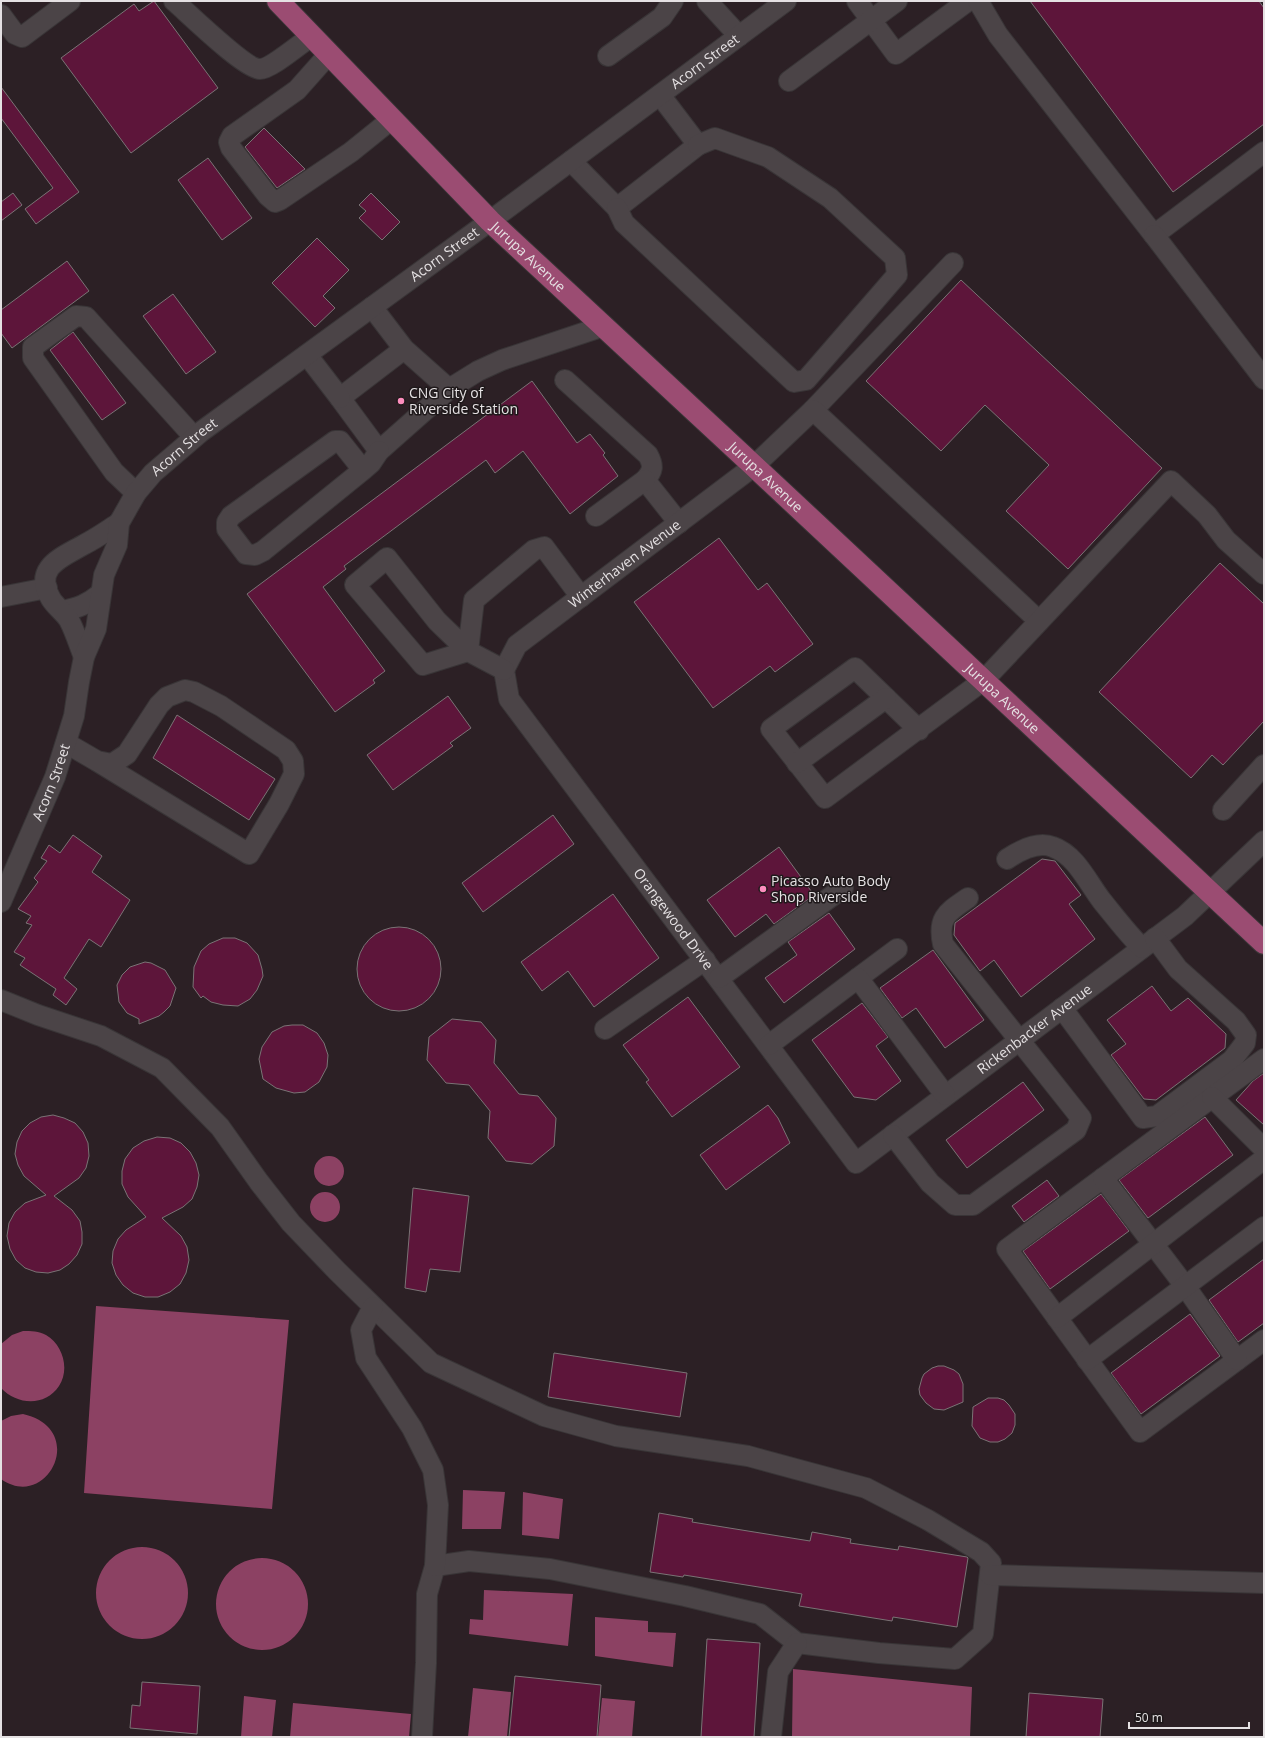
<svg xmlns="http://www.w3.org/2000/svg" width="1265" height="1738" font-family="'Open Sans',sans-serif">
  <rect width="100%" height="100%" fill="#1f191b"/>
  <path fill="#2c2025" d="M1,1H1264V1737H1Z"/>
  <path fill="#8c4163" d="M314 1171a15 15 0 1 1 30 0a15 15 0 1 1-30 0Z
    M310 1207a15 15 0 1 1 30 0a15 15 0 1 1-30 0Z
    M96,1306L289,1320L272,1509L84,1493Z
    M23,1331C31,1331 39,1331 46,1335C63,1345 70,1369 59,1386C45,1407 17,1405 1,1388V1344L12,1335Z
    M23,1414C89,1429 47,1512 1,1479V1421L11,1416Z
    M463,1490L505,1492L501,1529H462Z
    M523,1492L563,1499L559,1539L522,1535Z
    M96 1593a46 46 0 1 1 92 0a46 46 0 1 1-92 0Z
    M216 1604a46 46 0 1 1 92 0a46 46 0 1 1-92 0Z
    M484,1590L573,1594L568,1646L469,1634L470,1619L483,1620Z
    M595,1617L648,1621V1632L676,1633L673,1667L595,1656Z
    M793,1669L972,1687L970,1737H792Z
    M473,1688L511,1692L507,1737H468Z
    M244,1696L276,1700L272,1737H241Z
    M602,1698L635,1701L632,1737H598Z
    M293,1703L411,1714L409,1737H290Z"/>
  <path fill="#5d153a" stroke="#7a7375" d="M154,1L218,88L131,153L61,58L134,4L139,11Z
    M1030,1H1259L1264,8V124L1173,192Z
    M1,87L79,192L36,224L25,209L53,188L1,118Z
    M264,128L305,169L277,188L245,147Z
    M208,158L252,218L222,240L178,180Z
    M13,193L22,205L1,221V202Z
    M371,193L400,222L382,240L359,218L366,211L359,205Z
    M317,238L349,270L323,296L335,308L315,327L272,283Z
    M67,261L89,291L12,348L1,333V310Z
    M961,280L1162,468L1068,569L1006,511L1049,465L985,405L941,451L866,381Z
    M173,294L216,352L186,374L143,316Z
    M73,332L126,403L102,420L50,350Z
    M532,381L577,443L590,434L605,453L603,455L618,476L570,514L523,451L495,473L486,460L344,566L346,569L323,587L385,671L373,680L375,683L335,712L247,594Z
    M719,538L758,590L767,583L813,644L775,672L770,666L713,708L634,602Z
    M1220,563L1264,604V721L1223,765L1212,755L1191,778L1099,692Z
    M448,696L471,728L450,743L453,746L393,790L367,755Z
    M177,715L275,779L249,820L153,758Z
    M553,815L574,844L483,912L462,883Z
    M73,835L102,856L92,872L130,900L101,947L89,939L64,978L77,989L66,1005L53,995L56,989L20,965L25,958L14,952L32,925L26,923L31,916L18,909L38,882L34,878L47,861L41,858L49,845L60,853Z
    M779,847L814,895L774,924L766,914L735,937L707,900Z
    M1042,859L1055,861L1081,895L1069,904L1095,939L1021,997L994,960L980,971L954,935L955,923Z
    M613,894L659,958L594,1007L568,971L542,991L521,962Z
    M829,913L855,949L784,1003L765,978L797,955L788,942Z
    M357 969a42 42 0 1 1 84 0a42 42 0 1 1-84 0Z
    M223,938H235L247,943L258,955L262,969L263,976L257,990L250,999L238,1006L223,1005L211,1002L203,996L201,998L193,987L194,967L201,951L209,944Z
    M933,950L984,1020L945,1048L916,1008L902,1018L880,988Z
    M145,962L151,963L165,970L176,988L170,1006L164,1012L159,1016L139,1024V1019L127,1013L119,1002L117,985L122,975L130,967Z
    M1152,986L1171,1011L1188,998L1226,1034L1225,1048L1156,1100L1144,1099L1111,1055L1126,1044L1107,1020Z
    M688,997L740,1067L672,1117L646,1082L649,1080L623,1045Z
    M862,1003L888,1037L876,1046L901,1081L876,1100L854,1097L812,1040Z
    M452,1019L481,1022L496,1040L494,1063L519,1094L538,1096L556,1118L554,1146L532,1164L506,1161L488,1138L490,1111L469,1085L446,1083L427,1060L429,1037Z
    M292,1025H303L317,1033L324,1043L328,1055L327,1067L319,1082L305,1092L294,1093L276,1088L263,1079L259,1059L262,1047L272,1032L284,1026Z
    M1264,1073V1125L1236,1100L1253,1081Z
    M1023,1082L1044,1110L967,1168L946,1140Z
    M768,1105L778,1118L790,1143L726,1190L700,1155Z
    M53,1115L64,1118L75,1123L83,1132L88,1143L89,1156L86,1168L79,1178L54,1196L72,1210L80,1221L82,1232V1244L77,1255L69,1264L60,1270L48,1273L36,1272L25,1268L16,1260L10,1249L7,1236L9,1223L15,1212L25,1203L46,1195L24,1176L18,1165L15,1154L17,1142L22,1131L30,1123L41,1117Z
    M1205,1117L1233,1155L1148,1218L1119,1180Z
    M157,1137L170,1138L181,1143L190,1152L196,1163L199,1175L197,1187L192,1199L183,1207L162,1218L181,1236L187,1247L189,1260L186,1273L180,1284L170,1292L158,1297H145L133,1293L123,1285L116,1275L112,1263L113,1251L118,1239L126,1230L146,1217L128,1197L122,1184V1171L125,1159L133,1148L144,1141Z
    M1047,1180L1059,1196L1024,1222L1012,1206Z
    M413,1188L469,1196L460,1272L430,1269L426,1292L405,1288Z
    M1101,1194L1129,1231L1050,1289L1023,1251Z
    M1264,1259V1323L1238,1342L1209,1300Z
    M1190,1314L1220,1356L1141,1414L1111,1373Z
    M554,1353L687,1373L680,1417L548,1397Z
    M938,1366H944L954,1370L959,1374L963,1384V1402L944,1410L934,1409L926,1403L920,1395L919,1389L922,1378L924,1374L932,1368Z
    M988,1398H998L1004,1400L1009,1405L1015,1414V1425L1012,1433L1005,1439L998,1442H990L980,1438L972,1426L973,1407Z
    M659,1513L693,1519L692,1522L810,1541L812,1532L851,1539L850,1543L898,1550L899,1546L967,1557L968,1558L957,1627L893,1617L892,1621L799,1606L802,1594L684,1575L683,1577L650,1572Z
    M707,1639L760,1643L754,1737H701Z
    M515,1676L601,1685L597,1737H509Z
    M142,1682L200,1686L197,1734L130,1728L132,1705L140,1706Z
    M1029,1693L1103,1699L1100,1737H1026Z"/>
  <g fill="none" stroke-linecap="round" stroke-linejoin="round">
    <g stroke="#393537" stroke-width="22">
      <g id="minor">
        <path d="M174,1C188,13 245,69 260,69C271,69 301,43 312,36"/>
        <path d="M707,1L739,36"/>
        <path d="M857,1L896,54L968,1"/>
        <path d="M978,1L998,35L1154,235L1264,152"/>
        <path d="M1,15L15,34L22,37L70,1"/>
        <path d="M329,54L297,90L232,136L229,142L231,148L268,196L275,202L280,200L351,152L392,119"/>
        <path d="M608,56L662,17L673,1"/>
        <path d="M789,81L897,1"/>
        <path d="M571,161L617,208L698,145L660,95"/>
        <path d="M617,208L624,223L794,382L806,380L897,275L895,258L830,198L768,157L715,138L698,145"/>
        <path d="M1154,235L1264,379"/>
        <path d="M372,307L404,349L449,389L379,451L340,398L404,349"/>
        <path d="M307,355L340,398"/>
        <path d="M565,380L648,455C654,466 653,471 645,480L679,523"/>
        <path d="M449,389L478,371L502,360L604,326"/>
        <path d="M813,410L953,263"/>
        <path d="M363,470L340,441H335L231,516L227,522V529L246,554L255,555L263,551L363,470L371,463L379,451"/>
        <path d="M136,493L114,472L33,358V347L76,316L86,317L194,437"/>
        <path d="M596,516L645,480"/>
        <path d="M1,597L47,588"/>
        <path d="M62,611C78,608 88,604 100,594"/>
        <path d="M84,657C79,645 75,631 69,620C64,612 56,607 51,599C32,567 63,557 85,544C97,538 108,530 119,523"/>
        <path id="s1" d="M504,670L509,699L856,1163L1185,916L1264,841"/>
        <path id="s2" d="M504,670L517,645L754,466L813,410L1039,621"/>
        <path d="M504,670L468,651L437,621L387,558L355,585L423,665L468,651L474,600L534,550L544,547L581,597"/>
        <path d="M919,730L855,668L771,729L825,798L984,680L1171,481L1207,515L1226,540L1264,574"/>
        <path d="M66,743L97,761L112,764L127,754L159,705L167,697L185,690L194,692L221,706L286,750L293,761L294,774L279,804L249,854L97,761"/>
        <path d="M797,763L886,698"/>
        <path d="M1223,810L1264,765"/>
        <path d="M1007,859C1019,851 1038,841 1053,847C1076,855 1088,883 1102,901C1115,917 1127,933 1142,948"/>
        <path id="s3" d="M1,902L55,777L74,716L79,682L84,657L96,629L104,575L117,545L119,523L136,493L153,473L202,431L490,221L786,1"/>
        <path d="M719,978L843,888"/>
        <path d="M858,978L897,949"/>
        <path d="M1,1000L38,1015L101,1036L162,1068L220,1127L259,1182L291,1223L337,1271L431,1363L544,1416L616,1436L748,1456L866,1488L928,1520L981,1552L991,1563L983,1634L955,1659L879,1653L797,1643L760,1614L685,1596L550,1569L469,1561L435,1566L427,1594L426,1663L422,1737"/>
        <path d="M1062,1008L1143,1118L1157,1116L1232,1060L1245,1043L1246,1035L1236,1021L1178,969L1155,938"/>
        <path d="M605,1029L705,960"/>
        <path d="M769,1045L858,978L945,1095"/>
        <path d="M1264,1059L1007,1249L1140,1432L1264,1340"/>
        <path d="M1212,1097L1264,1149"/>
        <path d="M893,1135L930,1183L955,1205H973L1076,1130L1081,1118L943,944C937,917 948,912 968,898"/>
        <path d="M1103,1178L1185,1286L1237,1360"/>
        <path d="M373,1307L361,1330L366,1358L412,1428L433,1470L438,1505L435,1566"/>
        <path d="M1057,1318L1264,1159"/>
        <path d="M1087,1360L1264,1227"/>
        <path d="M990,1575L1264,1583"/>
        <path d="M771,1737L778,1672L797,1643"/>
      </g>
    </g>
    <g stroke="#393537" stroke-width="24">
      <g id="major">
        <path id="s4" d="M278,1L490,221L754,466L1264,943"/>
      </g>
    </g>
    <use href="#minor" stroke="#4b4447" stroke-width="20"/>
    <use href="#major" stroke="#9b4c72" stroke-width="22"/>
  </g>
  <g fill="#fd8ebe" stroke="#1f191b" stroke-width="1.5">
    <circle cx="401" cy="401" r="4"/>
    <circle cx="763" cy="889" r="4"/>
  </g>
  <g text-anchor="middle" stroke-width="3" stroke-linejoin="round" paint-order="stroke">
    <g font-size="14" fill="#e5e1e3" stroke="#1f191b">
      <text dy="5" stroke="none"><textPath href="#s3" startOffset="1149">Acorn Street</textPath></text>
      <text dy="5" stroke="none"><textPath href="#s3" startOffset="825">Acorn Street</textPath></text>
      <text dy="5" stroke="none"><textPath href="#s4" startOffset="358">Jurupa Avenue</textPath></text>
      <text dy="5" stroke="none"><textPath href="#s3" startOffset="501">Acorn Street</textPath></text>
      <text dy="5" stroke="none"><textPath href="#s4" startOffset="682">Jurupa Avenue</textPath></text>
      <text dy="5" stroke="none"><textPath href="#s2" startOffset="163">Winterhaven Avenue</textPath></text>
      <text dy="5" stroke="none"><textPath href="#s4" startOffset="1006">Jurupa Avenue</textPath></text>
      <text dy="5" stroke="none"><textPath href="#s3" startOffset="130">Acorn Street</textPath></text>
      <text dy="5" stroke="none"><textPath href="#s1" startOffset="304">Orangewood Drive</textPath></text>
      <text dy="5" stroke="none"><textPath href="#s1" startOffset="832">Rickenbacker Avenue</textPath></text>
    </g>
    <g font-size="14" fill="#e5e1e3" stroke="#1f191b" text-anchor="start">
      <text x="409" y="398">CNG City of<tspan x="409" dy="16">Riverside Station</tspan></text>
      <text x="771" y="886">Picasso Auto Body<tspan x="771" dy="16">Shop Riverside</tspan></text>
    </g>
  </g>
  <rect width="1265" height="1738" fill="none" stroke="#e5e1e3" stroke-width="4"/>
  <path d="M1129 1722v6h120v-6" fill="none" stroke="#e5e1e3" stroke-width="2"/>
  <text x="1135" y="1722" font-size="12" fill="#e5e1e3" stroke="#1f191b" stroke-width="3" paint-order="stroke">50 m</text>
</svg>
